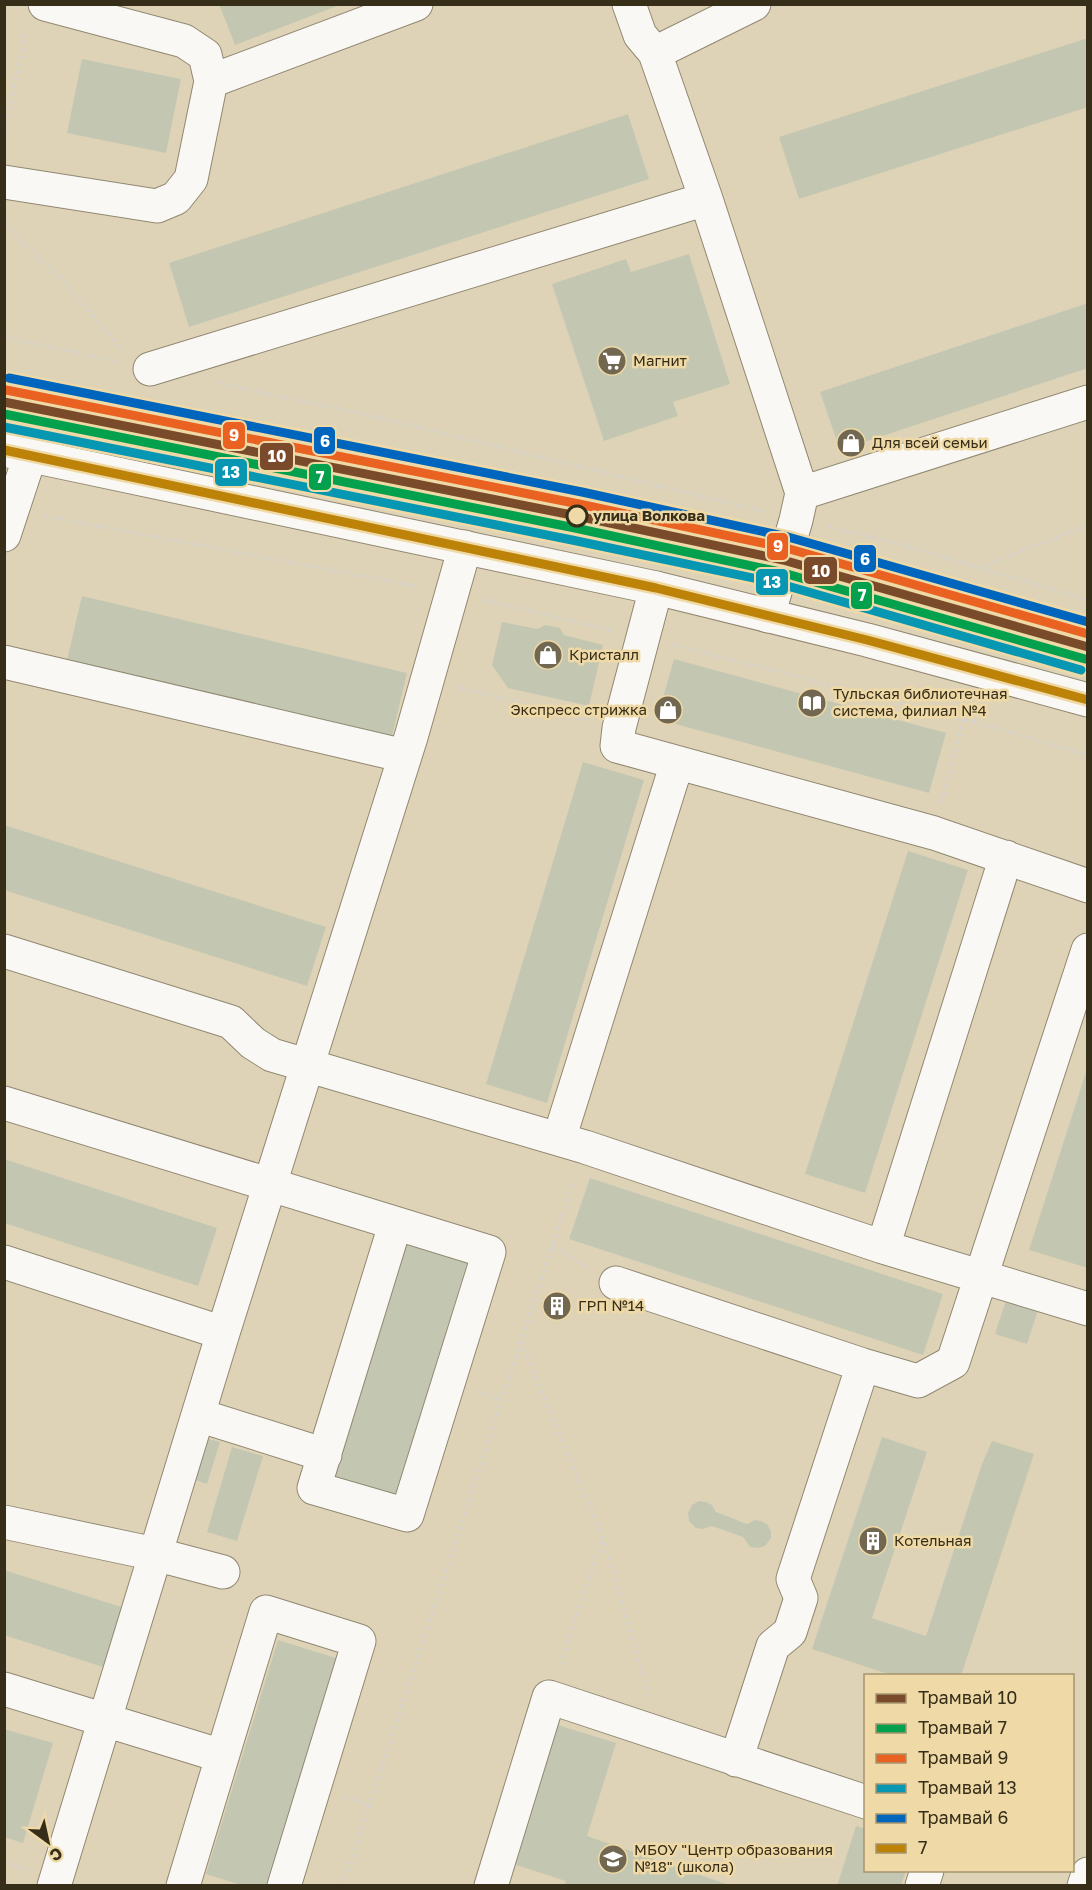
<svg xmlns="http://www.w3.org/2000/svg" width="1092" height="1890" font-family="'Golos Text',sans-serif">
  <rect width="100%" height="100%" fill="#dfd3b7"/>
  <path fill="#c3c7b2" d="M219,4H340V5L235,45Z
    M1088,38V107L799,199L779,137Z
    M82,59L181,79L166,153L67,133Z
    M628,114L649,179L189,327L169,263Z
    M689,254L730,384L673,402L678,416L604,441L552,284L626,259L631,272Z
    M1088,303V368L840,450L820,392Z
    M82,596L407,673L392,736L67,660Z
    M502,622L538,629L545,625L560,628L564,635L603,645L589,706L508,688L492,665Z
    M674,659L946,733L929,793L657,719Z
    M583,762L644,780L547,1103L486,1084Z
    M4,825L326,927L307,986L4,890Z
    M908,851L968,870L865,1193L805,1174Z
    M1087,1069H1088V1268L1029,1250Z
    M4,1159L217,1228L198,1286L4,1223Z
    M590,1178L943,1294L923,1355L569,1239Z
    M405,1244L467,1263L395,1497L334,1478Z
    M549,1295L571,1302L566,1318L544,1311Z
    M1007,1297L1039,1307L1027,1344L995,1334Z
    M882,1437L927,1452L872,1618L926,1636L982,1464L992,1441L1034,1454L961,1676H894L812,1649Z
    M205,1438L220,1442L207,1484L192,1479Z
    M232,1447L263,1456L237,1541L207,1532Z
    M699,1501L706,1502L712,1505L716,1512L747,1524L755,1520L761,1521L767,1524L771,1531V1538L765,1546L758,1548L750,1547L743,1537L712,1526L703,1529L696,1528L689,1521L688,1513L692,1505Z
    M4,1570L131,1610L112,1670L4,1635Z
    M278,1640L339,1659L269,1886H244L206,1874Z
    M558,1725L616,1743L587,1836L732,1886H564L566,1881L513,1864Z
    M4,1729L53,1743L23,1843L4,1837Z
    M856,1826L866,1829V1870H906L901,1886H837Z"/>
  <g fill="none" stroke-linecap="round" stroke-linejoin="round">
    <g stroke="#918872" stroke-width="35">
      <path id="minor" d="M629,4L640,35L655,53L706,199L802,493L796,520L768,616
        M655,53L754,4
        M211,81L416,4
        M4,182L157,206L176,198L191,179L211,81L205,55L184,41L45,4
        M150,369L706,199
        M802,493L1088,402
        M4,535L30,456
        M656,588L619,728L617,746L934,833L1088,886
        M4,662L405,756
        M4,951L231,1022L253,1043L272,1055L585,1147L883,1247L1088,1309
        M4,1103L489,1252L407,1515L314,1488L395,1225
        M559,1139L677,763
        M883,1247L1006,857
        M4,1262L223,1333
        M616,1283L863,1365L918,1381L953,1362L1088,950
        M198,1415L325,1455
        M4,1522L155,1554L223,1572
        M4,1689L222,1756
        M736,1760L773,1646L790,1632L801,1598L793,1579L863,1365
        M54,1886L223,1333L411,737L465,547
        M183,1886L266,1612L359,1641L284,1886
        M491,1886L549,1697L866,1802
        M922,1886L927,1870
        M1084,1886L1088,1874"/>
    </g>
    <g stroke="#918872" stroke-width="35">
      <path id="major" d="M4,450L656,588L867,640L1088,700"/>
    </g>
    <path stroke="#d6d2c9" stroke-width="4" stroke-dasharray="3 4.5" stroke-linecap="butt" d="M4,132L27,30
      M4,224L71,289L122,351
      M4,337L120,362
      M218,383L368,415L766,512
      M45,516L421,587
      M828,527L893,542L1088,600
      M979,568L1088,525
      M484,600L611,630
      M674,645L964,719L1088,755
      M460,688L587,720
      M942,802L964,719
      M552,1246L588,1267
      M521,1342L603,1538L649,1696
      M480,1393L502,1399
      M560,1665L602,1539
      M344,1797L369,1805
      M4,1862L27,1869
      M343,1886L574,1179"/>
    <use href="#minor" stroke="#faf8f4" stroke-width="33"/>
    <use href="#major" stroke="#faf8f4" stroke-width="33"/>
    <g stroke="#efdaa7" stroke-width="14">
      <path id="bus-1" d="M4,450L656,588L867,640L1088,700"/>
    </g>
    <use href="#bus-1" stroke="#bd8208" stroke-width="9"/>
    <g stroke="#efdaa7" stroke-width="14">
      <path id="tram-1" d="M4,402L577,516L783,560L1088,647"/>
    </g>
    <g stroke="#efdaa7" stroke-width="14">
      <path id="tram-2" d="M4,414L575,528L780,572L1085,659"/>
    </g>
    <g stroke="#efdaa7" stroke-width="14">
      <path id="tram-3" d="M6,390L579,504L786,548L1088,634"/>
    </g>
    <g stroke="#efdaa7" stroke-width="14">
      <path id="tram-4" d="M4,427L572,540L777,583L1081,670"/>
    </g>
    <g stroke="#efdaa7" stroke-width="14">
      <path id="tram-5" d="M9,378L582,492L788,537L1088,622"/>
    </g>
    <use href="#tram-1" stroke="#7a4b2a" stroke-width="9"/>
    <use href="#tram-2" stroke="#03a04e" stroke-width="9"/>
    <use href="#tram-3" stroke="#e96222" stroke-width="9"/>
    <use href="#tram-4" stroke="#0897b3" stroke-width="9"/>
    <use href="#tram-5" stroke="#0065bd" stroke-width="9"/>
  </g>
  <defs>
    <g id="supermarket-disc" transform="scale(1.5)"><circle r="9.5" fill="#726851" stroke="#efdaa7"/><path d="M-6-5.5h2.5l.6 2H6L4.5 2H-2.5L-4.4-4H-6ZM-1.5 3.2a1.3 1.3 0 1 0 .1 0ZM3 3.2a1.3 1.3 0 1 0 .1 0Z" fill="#fff"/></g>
    <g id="shop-disc" transform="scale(1.5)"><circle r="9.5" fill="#726851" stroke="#efdaa7"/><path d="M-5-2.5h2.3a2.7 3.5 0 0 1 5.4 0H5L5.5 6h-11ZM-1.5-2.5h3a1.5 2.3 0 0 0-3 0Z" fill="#fff"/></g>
    <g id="library-disc" transform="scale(1.5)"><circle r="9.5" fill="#726851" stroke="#efdaa7"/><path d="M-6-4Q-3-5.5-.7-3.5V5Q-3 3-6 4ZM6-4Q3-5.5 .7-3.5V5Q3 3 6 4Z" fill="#fff"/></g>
    <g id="building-disc" transform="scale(1.5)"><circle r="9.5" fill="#726851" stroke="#efdaa7"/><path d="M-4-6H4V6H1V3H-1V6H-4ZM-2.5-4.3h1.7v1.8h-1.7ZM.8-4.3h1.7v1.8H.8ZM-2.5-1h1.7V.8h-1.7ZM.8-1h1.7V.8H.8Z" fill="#fff"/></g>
    <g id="school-disc" transform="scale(1.5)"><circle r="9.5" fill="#726851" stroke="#efdaa7"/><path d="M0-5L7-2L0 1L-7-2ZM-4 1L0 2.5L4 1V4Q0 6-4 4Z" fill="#fff"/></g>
  </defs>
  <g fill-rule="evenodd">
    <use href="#supermarket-disc" x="612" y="361"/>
    <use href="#shop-disc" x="851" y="443"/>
    <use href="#shop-disc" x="548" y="655"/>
    <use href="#library-disc" x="812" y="703"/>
    <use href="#shop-disc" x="668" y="710"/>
    <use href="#building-disc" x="557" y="1306"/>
    <use href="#building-disc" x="873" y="1541"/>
    <use href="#school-disc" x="613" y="1859"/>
  </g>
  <circle fill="#efdaa7" stroke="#372e1a" stroke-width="3" cx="577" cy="516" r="10"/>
  <g text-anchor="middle" stroke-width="5" stroke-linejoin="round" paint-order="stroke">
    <g font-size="15" fill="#372e1a" stroke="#efdaa7" text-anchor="start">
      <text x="633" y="366">Магнит</text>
      <text x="872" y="448">Для всей семьи</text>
      <text x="569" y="660">Кристалл</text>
      <text x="833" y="699">Тульская библиотечная<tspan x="833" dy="17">система, филиал №4</tspan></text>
      <text x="647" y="715" text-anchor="end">Экспресс стрижка</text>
      <text x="578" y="1311">ГРП №14</text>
      <text x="894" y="1546">Котельная</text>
      <text x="634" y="1855">МБОУ "Центр образования<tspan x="634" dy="17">№18" (школа)</tspan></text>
    </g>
    <g font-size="15" font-weight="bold" fill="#372e1a" stroke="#efdaa7" text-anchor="start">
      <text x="593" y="521">улица Волкова</text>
    </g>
  </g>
  <g stroke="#efdaa7" stroke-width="2">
    <rect x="222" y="421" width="24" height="29" rx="6" fill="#e96222"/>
    <rect x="313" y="426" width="23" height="29" rx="6" fill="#0065bd"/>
    <rect x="259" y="442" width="35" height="29" rx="6" fill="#7a4b2a"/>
    <rect x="214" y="458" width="34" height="29" rx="6" fill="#0897b3"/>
    <rect x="308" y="463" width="24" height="28" rx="6" fill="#03a04e"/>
    <rect x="766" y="532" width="23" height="29" rx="6" fill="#e96222"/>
    <rect x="853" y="544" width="24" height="29" rx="6" fill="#0065bd"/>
    <rect x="803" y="556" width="35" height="29" rx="6" fill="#7a4b2a"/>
    <rect x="755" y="568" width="34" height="28" rx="6" fill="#0897b3"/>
    <rect x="850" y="581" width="23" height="29" rx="6" fill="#03a04e"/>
  </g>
  <g font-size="16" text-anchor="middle" font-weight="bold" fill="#fff">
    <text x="234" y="441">9</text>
    <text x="325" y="447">6</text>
    <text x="277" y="462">10</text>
    <text x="231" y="478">13</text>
    <text x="320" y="483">7</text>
    <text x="778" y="552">9</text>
    <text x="865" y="565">6</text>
    <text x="821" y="577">10</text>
    <text x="772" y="588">13</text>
    <text x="862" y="601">7</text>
  </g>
  <rect width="1092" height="1890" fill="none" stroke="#372e1a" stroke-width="12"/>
  <rect x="864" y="1674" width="210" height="198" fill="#efdaa7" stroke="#a5956f" stroke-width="1.5"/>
  <rect x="876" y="1694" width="30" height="9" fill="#7a4b2a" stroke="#a5956f" stroke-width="1.5"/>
  <text x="918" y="1704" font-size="18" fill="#372e1a">Трамвай 10</text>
  <rect x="876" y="1724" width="30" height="9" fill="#03a04e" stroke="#a5956f" stroke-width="1.5"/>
  <text x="918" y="1734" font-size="18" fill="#372e1a">Трамвай 7</text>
  <rect x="876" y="1754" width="30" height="9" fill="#e96222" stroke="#a5956f" stroke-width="1.5"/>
  <text x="918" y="1764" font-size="18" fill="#372e1a">Трамвай 9</text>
  <rect x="876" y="1784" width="30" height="9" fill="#0897b3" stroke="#a5956f" stroke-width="1.5"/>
  <text x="918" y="1794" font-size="18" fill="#372e1a">Трамвай 13</text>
  <rect x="876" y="1814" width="30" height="9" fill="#0065bd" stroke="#a5956f" stroke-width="1.5"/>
  <text x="918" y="1824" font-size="18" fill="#372e1a">Трамвай 6</text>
  <rect x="876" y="1844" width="30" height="9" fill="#bd8208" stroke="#a5956f" stroke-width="1.5"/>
  <text x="918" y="1854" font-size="18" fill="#372e1a">7</text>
  <g transform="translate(48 1842) rotate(147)" stroke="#efdaa7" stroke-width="4.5" paint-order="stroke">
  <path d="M0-4.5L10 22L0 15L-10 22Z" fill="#372e1a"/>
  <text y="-9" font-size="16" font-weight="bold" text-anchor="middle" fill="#372e1a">С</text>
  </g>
</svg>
